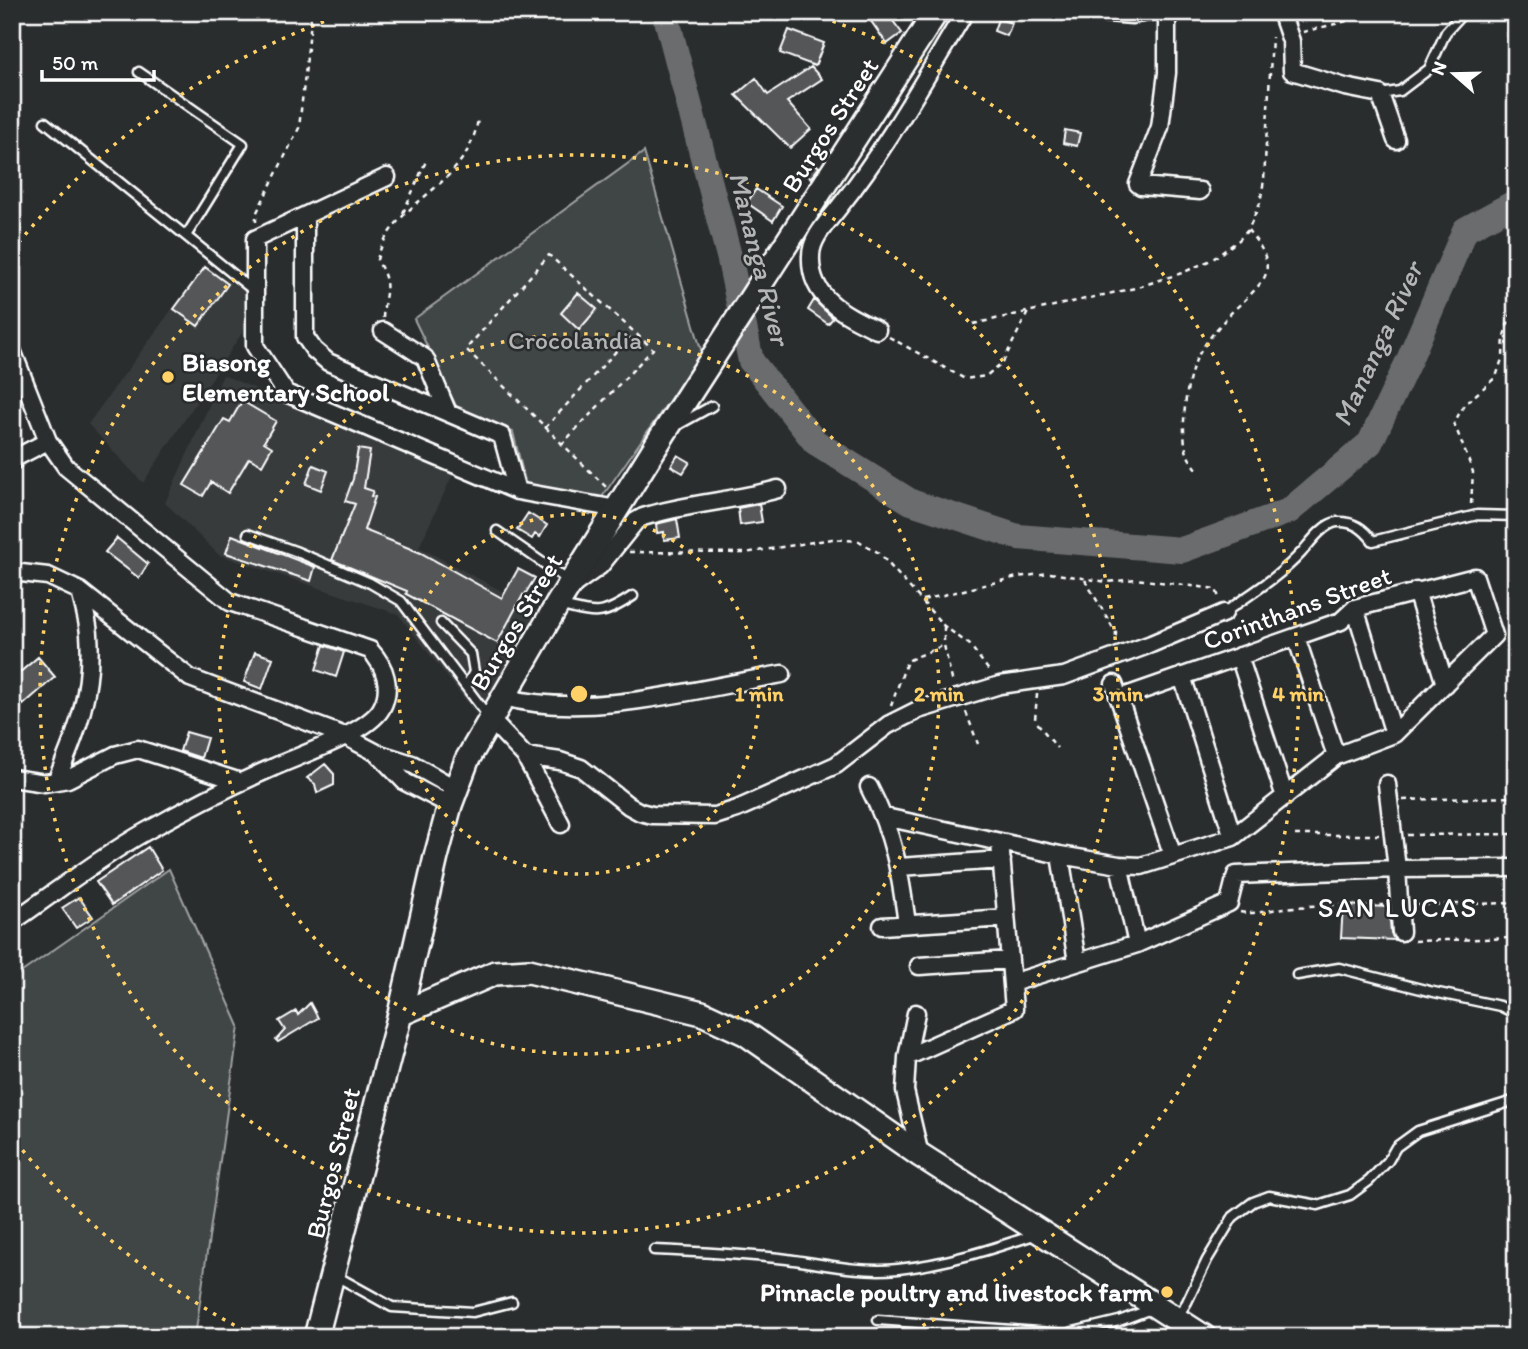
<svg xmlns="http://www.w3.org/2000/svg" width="1528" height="1349" font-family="Itim,sans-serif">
  <rect width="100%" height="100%" fill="#2a2d2e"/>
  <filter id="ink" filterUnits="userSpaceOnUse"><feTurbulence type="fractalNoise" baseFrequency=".0143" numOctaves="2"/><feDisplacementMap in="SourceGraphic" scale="14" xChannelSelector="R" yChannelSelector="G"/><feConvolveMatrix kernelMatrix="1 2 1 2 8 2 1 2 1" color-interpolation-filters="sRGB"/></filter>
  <g filter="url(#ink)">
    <path fill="#373a3b" d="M205,264L246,293L244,330L143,483L88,424Z
      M223,375L454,472L419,547L537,610L477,715L398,614L219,555L165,503Z"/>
    <path fill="#414445" stroke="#a0a2a2" stroke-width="2" d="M644,152L702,353L600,500L526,485L513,432L459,412L414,319Z
      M169,869L239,1026L195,1337H12V979Z"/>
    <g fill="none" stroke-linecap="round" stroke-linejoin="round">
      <path stroke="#6a6c6d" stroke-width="26" d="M665,12L730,260L751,361L815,442L911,502L1018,537L1182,550L1289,511L1370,443L1409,360L1465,230L1516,202"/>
    </g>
    <path fill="#555758" stroke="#fff" stroke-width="2" d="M874,12H883L888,18L890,17L902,33L887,44L868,17Z
      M998,19L1012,23L1007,36L994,31Z
      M789,30L824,43L815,66L780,53Z
      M811,67L822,79L787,102L811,129L790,148L736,95L756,78L768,95Z
      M1065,130L1080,133L1077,146L1063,143Z
      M811,160L819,167L811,178L802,170Z
      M756,189L782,206L773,221L747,203Z
      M205,267L228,284L198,326L174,309Z
      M578,293L597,309L579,330L561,313Z
      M814,300L833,318L828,324L808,310Z
      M242,401L276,421L264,442L272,447L262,465L249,458L228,493L211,482L203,496L184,485L224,419L230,422Z
      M358,449L370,451L364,488L373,491L371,496L375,497L364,530L421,553L502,598L518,569L535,578L524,596L523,595L497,643L406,594L407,591L332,560L355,504L345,501L353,479Z
      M678,455L690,462L683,473L671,466Z
      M313,465L328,471L321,490L306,484Z
      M759,504L762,522L740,525L738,508Z
      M528,513L547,525L540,537L535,534L532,539L517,530Z
      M677,519L680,538L664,540V532L657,533L656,524Z
      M232,535L315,567L311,581L226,553Z
      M117,538L148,564L139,578L105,552Z
      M324,645L344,652L336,677L316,670Z
      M255,652L273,658L262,689L244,682Z
      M38,657L55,677L23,705L12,692V679Z
      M186,732L207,738L201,758L180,751Z
      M325,764L334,774V785L317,793L315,784L307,778Z
      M148,847L162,870L112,905L96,882Z
      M79,897L93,917L76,928L62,908Z
      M1343,905L1389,907L1391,933L1395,940L1341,938Z
      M310,1003L318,1018L278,1042L276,1040L285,1030L279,1021L296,1011L298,1015Z"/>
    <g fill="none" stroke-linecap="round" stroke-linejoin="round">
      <g stroke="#fff" stroke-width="13">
        <path id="lane" d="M139,72L243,144L186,236
          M1380,94L1400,91L1429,69L1446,32L1464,12
          M45,122L254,291
          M676,426L712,406
          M497,531L569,581
          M248,534L295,551L370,583L401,601L488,716
          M558,605C596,614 600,618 633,596
          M1224,613C1250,594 1279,577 1301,553C1310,543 1323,524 1337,522C1354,521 1364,529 1373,541L1477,515L1516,516
          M441,623L471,654L474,672L466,687
          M1297,975L1339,968L1429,991L1500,1006L1516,1014
          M654,1250C699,1252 743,1254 787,1259C824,1264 860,1273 898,1269C946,1264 992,1249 1037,1234
          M336,1276L392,1307L473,1312L512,1302
          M1177,1318L1187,1302L1207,1260L1233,1217L1253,1202L1269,1196L1318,1205L1350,1195L1369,1181L1388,1161L1396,1147L1418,1131L1516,1100
          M878,1320L1065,1334L1119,1321L1151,1309"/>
      </g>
      <g stroke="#fff" stroke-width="21">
        <path id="street" d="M1095,12L1132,15L1149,12
          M1167,12V73L1160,127L1138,184L1141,186L1200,191
          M1281,12L1291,41L1292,71L1345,87L1380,94L1396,140
          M387,177L255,239V346L286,393L517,491L617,509
          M305,216V337L314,350L328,362L502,436L517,491
          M877,330C844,314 809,298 811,256C811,237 829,221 840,206C888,146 925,78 965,12
          M383,331L425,358L448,413
          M12,350L48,441L66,467L230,602L370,650C385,666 393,688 381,709C367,733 300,755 274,767C230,786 187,808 145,832C99,858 56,892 12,922
          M12,462L17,457L48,441
          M12,572L48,576L80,591L190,678L345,736L377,753L412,764L456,789
          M572,586L600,566L636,521L643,517C687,503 734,501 778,489
          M1416,591L1445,684
          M1355,608L1394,734
          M1296,637L1336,756
          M1239,656L1285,797
          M1182,676L1233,837
          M1114,684L1173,856
          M504,697C588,720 697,689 782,674
          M490,719L525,756L561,824
          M379,755L405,782L450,805
          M525,756L560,761L581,768L629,806L640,812L652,815L715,816L737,809L836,765L888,725L918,710L1000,685L1064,676L1151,644L1224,613
          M12,778L45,783L68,779L115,755L138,749L241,782
          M56,781C78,731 93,690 89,634C88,620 83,605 80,591
          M1387,784L1397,869L1401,932
          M869,787C894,835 900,871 907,924
          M885,817L1060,855L1119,865L1141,866L1233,837L1336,756L1394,734L1494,635L1475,577L1355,608L1341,621L1120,698
          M1060,855L1077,962
          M1119,865L1137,944
          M899,867L1002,860
          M882,926L1006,918
          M919,966L1010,960
          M1012,983L1137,944L1229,903L1236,875L1397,869L1516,868
          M916,1013L907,1057L905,1091L920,1155
          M907,1057L1014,1009L1000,842"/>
      </g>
      <g stroke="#fff" stroke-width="28">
        <path id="secondary" d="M400,1014L495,973L529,971L702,1013L745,1033L920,1155L1204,1337
          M316,1337L400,1014L436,857L450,805L467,760L557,605L664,433L936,12"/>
      </g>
      <path stroke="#fff" stroke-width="2.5" stroke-dasharray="5 5" stroke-linecap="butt" d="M1300,22L1304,12
        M1303,32L1383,12
        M403,213L426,161
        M256,222V214L299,128L311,21L310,12
        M383,318C384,291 393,287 377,260C392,198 467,190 478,119
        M973,324L1135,288L1182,273L1213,259L1239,240L1248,230L1260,203L1264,180L1272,37
        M889,337L965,379L986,376L1003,362L1028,312
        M545,428L633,333
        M561,445L653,349L549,255L466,349L607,488
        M1197,469C1194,465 1190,460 1188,456C1179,433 1186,377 1198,356C1206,341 1220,325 1231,313C1240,304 1264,284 1266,273C1270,256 1257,242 1248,230
        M1471,504L1473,472L1454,423L1464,405L1496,377L1503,356L1504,336L1514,304
        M629,552L745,553L832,539L859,541L879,553L944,626L970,645L990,672
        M1085,580L1116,633L1115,642
        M923,600L1017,577L1050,573L1108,582L1136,579L1216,589L1219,598
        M944,626V645L953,684
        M1037,694L1035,720L1057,748
        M891,706L907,661L944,645
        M966,712L978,744
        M1403,800L1516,797
        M1295,835H1379
        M1407,835L1516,834
        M1414,905L1516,903
        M1240,912C1255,915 1269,910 1284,908C1317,905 1350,904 1383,905
        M1414,941L1516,938"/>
      <use href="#lane" stroke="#2a2d2e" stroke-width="8"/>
      <use href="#street" stroke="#2a2d2e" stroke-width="16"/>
      <use href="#secondary" stroke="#2a2d2e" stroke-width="23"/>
    </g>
  </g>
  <g fill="none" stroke="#ffd166" stroke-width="3.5" stroke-dasharray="3.5 7">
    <circle cx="579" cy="694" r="180"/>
    <circle cx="579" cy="694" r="360"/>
    <circle cx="579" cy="694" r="539"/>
    <path d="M253 1335A719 719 0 0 1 12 1137M12 251A719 719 0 0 1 345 14M813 14A719 719 0 0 1 905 1335"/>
  </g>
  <g fill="#ffd166" stroke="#2a2d2e" stroke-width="2.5">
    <circle cx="168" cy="377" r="7"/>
    <circle cx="1167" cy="1292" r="7"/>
  </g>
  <g text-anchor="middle" stroke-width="5" stroke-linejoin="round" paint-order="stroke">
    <g font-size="26" fill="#fff" stroke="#2a2d2e">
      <text transform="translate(830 125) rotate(-57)" y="9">Burgos Street</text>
      <text transform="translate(1297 608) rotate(-20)" y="9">Corinthans Street</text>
      <text transform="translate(516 622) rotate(-59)" y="9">Burgos Street</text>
      <text transform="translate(333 1163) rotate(-76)" y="9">Burgos Street</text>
    </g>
    <g font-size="26" fill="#b3b4b5" stroke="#2a2d2e">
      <text x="575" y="349">Crocolandia</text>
    </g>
    <g font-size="26" font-weight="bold" fill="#fff" stroke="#2a2d2e" text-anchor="start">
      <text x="182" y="371">Biasong<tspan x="182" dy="30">Elementary School</tspan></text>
      <text x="1153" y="1301" text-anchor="end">Pinnacle poultry and livestock farm</text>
    </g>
    <g font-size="28" font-style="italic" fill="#b4b6b6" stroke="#2a2d2e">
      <text transform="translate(760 258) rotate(76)" y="10">Mananga River</text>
      <text transform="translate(1377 344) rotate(-65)" y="10">Mananga River</text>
    </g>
    <g font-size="28" letter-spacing="2" fill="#fff" stroke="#2a2d2e">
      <text x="1398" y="917">SAN LUCAS</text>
    </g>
  </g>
  <circle cx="579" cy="694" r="10" fill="#ffd166" stroke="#2a2d2e" stroke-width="3.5"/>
  <g font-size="21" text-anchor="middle" font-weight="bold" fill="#ffd166" stroke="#2a2d2e" stroke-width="5" stroke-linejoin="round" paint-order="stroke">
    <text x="759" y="701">1 min</text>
    <text x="939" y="701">2 min</text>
    <text x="1118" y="701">3 min</text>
    <text x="1298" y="701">4 min</text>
  </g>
  <rect width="1528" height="1349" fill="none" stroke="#2a2d2e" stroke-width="42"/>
  <rect x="21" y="21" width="1486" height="1307" fill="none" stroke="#fff" stroke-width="2.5" filter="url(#ink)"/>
  <g transform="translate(1454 74) rotate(290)" stroke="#2a2d2e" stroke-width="5" paint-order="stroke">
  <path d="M0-5L12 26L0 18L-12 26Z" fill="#ffffff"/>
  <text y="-10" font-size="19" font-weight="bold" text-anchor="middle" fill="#ffffff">N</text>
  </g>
  <path d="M42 70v10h112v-10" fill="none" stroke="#ffffff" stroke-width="3.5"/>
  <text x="52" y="70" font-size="21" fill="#ffffff" stroke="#2a2d2e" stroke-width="5" paint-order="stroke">50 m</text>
</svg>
